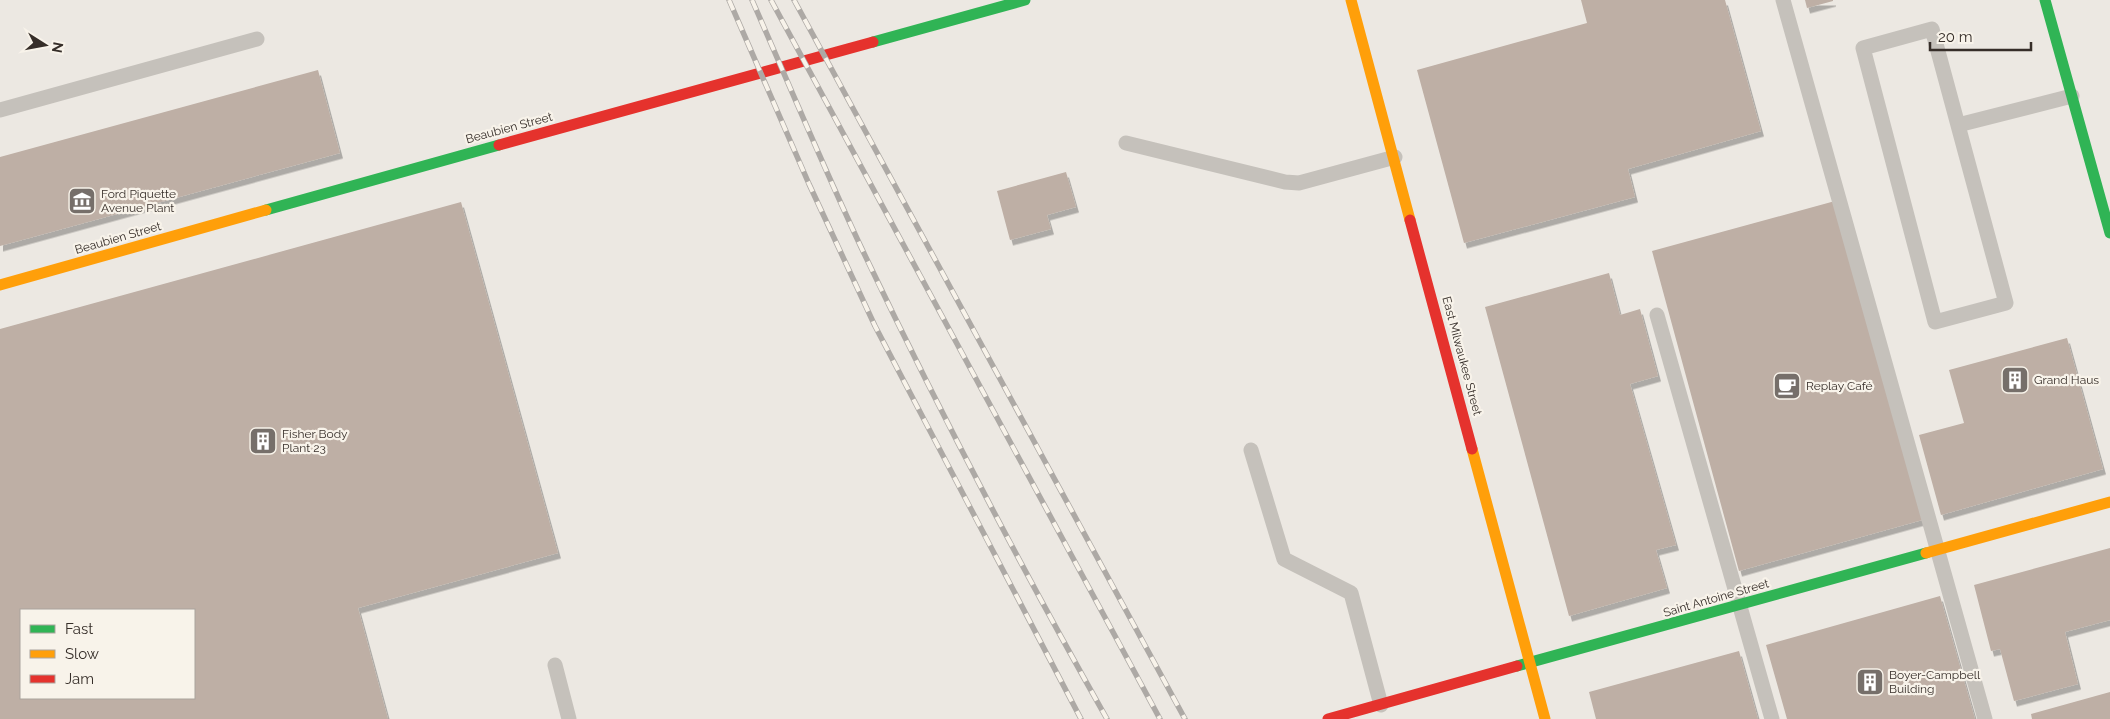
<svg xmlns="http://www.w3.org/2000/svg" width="2110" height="719" font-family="Raleway,sans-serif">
  <defs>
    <filter id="shadow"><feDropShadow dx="3" dy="5.5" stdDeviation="0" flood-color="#0004"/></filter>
  </defs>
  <rect width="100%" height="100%" fill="#ece8e2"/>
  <path fill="#beafa5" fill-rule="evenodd" filter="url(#shadow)" d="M1581,0H1725L1761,131L1628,169L1635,197L1464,243L1417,70L1587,23Z
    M1805,0H1833V1L1807,8Z
    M318,70L340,153L0,246V157Z
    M1066,172L1076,207L1047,215L1051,229L1010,240L997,191Z
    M1835,201L1922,520L1739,571L1652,251Z
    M461,202L558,553L358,608L388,719H0V329ZM21,610H194V698H21Z
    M1609,273L1620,315L1640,309L1658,376L1630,384L1676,545L1656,550L1667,588L1569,616L1485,307Z
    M2067,338L2103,469L1941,515L1919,435L1964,423L1949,370Z
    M2110,548V620L2065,632L2078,684L2014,701L2000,649L1991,651L1974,585Z
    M1940,596L1975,719H1787L1766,645Z
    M1739,651L1758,719H1596L1589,692Z
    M2110,692V719H2032L2031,714Z"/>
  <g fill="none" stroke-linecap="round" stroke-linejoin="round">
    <path stroke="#c5c1bb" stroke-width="15" d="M1783,0L1985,719
      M1932,29L2006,303L1935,322L1863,48Z
      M0,110L257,39
      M1958,125L2072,96
      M1126,143L1285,182L1299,183L1395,157
      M1657,315L1772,719
      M1251,450L1284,559L1351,593L1381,705
      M555,665L569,719"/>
    <path stroke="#30b455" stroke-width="11" d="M2045,0L2110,233
      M873,42L1025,0
      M266,210L499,145
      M1517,666L1926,553"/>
    <path stroke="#ff9f0a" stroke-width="11" d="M1351,0L1410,220
      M0,285L266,210
      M1472,449L1545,719
      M1926,553L2110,502"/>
    <path stroke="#e5322d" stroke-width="11" d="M499,145L873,42
      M1410,220L1472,449
      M1328,719L1517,666"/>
    <g stroke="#ada9a5" stroke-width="5.5">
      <path id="rail" d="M729,0L809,184L875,326L1081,719
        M752,0C788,82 823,166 861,247C937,407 1020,565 1107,719
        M771,0L1160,719
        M794,0L1185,719"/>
    </g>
    <use href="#rail" stroke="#f8f3ea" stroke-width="4" stroke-dasharray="11" stroke-linecap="butt"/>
  </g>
  <defs>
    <g id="museum-square" transform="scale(1.4375)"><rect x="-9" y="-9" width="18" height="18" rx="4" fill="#766f6a" stroke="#f8f3ea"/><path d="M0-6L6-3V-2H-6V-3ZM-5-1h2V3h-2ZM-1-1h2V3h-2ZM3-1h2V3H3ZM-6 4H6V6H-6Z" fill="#fff"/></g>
    <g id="building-square" transform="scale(1.4375)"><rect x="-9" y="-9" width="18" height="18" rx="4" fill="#766f6a" stroke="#f8f3ea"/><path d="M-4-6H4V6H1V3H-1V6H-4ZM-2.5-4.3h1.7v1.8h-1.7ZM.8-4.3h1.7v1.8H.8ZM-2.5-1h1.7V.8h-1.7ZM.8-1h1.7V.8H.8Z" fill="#fff"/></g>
    <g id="cafe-square" transform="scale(1.4375)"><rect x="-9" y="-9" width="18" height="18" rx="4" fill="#766f6a" stroke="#f8f3ea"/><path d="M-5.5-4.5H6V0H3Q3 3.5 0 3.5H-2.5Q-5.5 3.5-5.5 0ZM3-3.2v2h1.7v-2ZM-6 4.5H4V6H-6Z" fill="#fff"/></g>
  </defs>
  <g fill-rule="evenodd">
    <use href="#museum-square" x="82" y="201"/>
    <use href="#building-square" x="2015" y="380"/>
    <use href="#cafe-square" x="1787" y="386"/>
    <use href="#building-square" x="263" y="441"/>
    <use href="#building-square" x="1870" y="682"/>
  </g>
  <g text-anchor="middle" stroke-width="4.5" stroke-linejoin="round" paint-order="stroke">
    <g font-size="12" fill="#362e29" stroke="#f8f3ea">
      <text transform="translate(509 128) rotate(-15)" y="4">Beaubien Street</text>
      <text transform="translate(118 238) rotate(-16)" y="4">Beaubien Street</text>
      <text transform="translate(1462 356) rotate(75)" y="4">East Milwaukee Street</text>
      <text transform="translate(1716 598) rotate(-16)" y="4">Saint Antoine Street</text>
    </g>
    <g font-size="12" fill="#362e29" stroke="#f8f3ea" text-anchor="start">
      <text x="101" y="198">Ford Piquette<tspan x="101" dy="14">Avenue Plant</tspan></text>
      <text x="2034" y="384">Grand Haus</text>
      <text x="1806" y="390">Replay Café</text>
      <text x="282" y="438">Fisher Body<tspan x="282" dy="14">Plant 23</tspan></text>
      <text x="1889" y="679">Boyer-Campbell<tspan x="1889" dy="14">Building</tspan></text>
    </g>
  </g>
  <rect x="20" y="609" width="175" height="90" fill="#f8f3ea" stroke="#aaa49d"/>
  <rect x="30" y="625" width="25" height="8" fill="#30b455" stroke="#aaa49d"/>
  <text x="65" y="634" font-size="15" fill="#362e29">Fast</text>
  <rect x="30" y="650" width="25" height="8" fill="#ff9f0a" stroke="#aaa49d"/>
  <text x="65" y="659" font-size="15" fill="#362e29">Slow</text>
  <rect x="30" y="675" width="25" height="8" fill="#e5322d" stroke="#aaa49d"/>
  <text x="65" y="684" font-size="15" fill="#362e29">Jam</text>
  <g transform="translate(45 45) rotate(101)" stroke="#f8f3ea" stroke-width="4" paint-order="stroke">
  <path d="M0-4L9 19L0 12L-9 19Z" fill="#362e29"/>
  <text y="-8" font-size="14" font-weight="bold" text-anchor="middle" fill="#362e29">N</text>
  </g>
  <path d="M1930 42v8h101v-8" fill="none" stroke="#362e29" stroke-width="2.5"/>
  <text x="1938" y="42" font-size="15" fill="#362e29" stroke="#f8f3ea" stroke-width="4" paint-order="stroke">20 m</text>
</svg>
